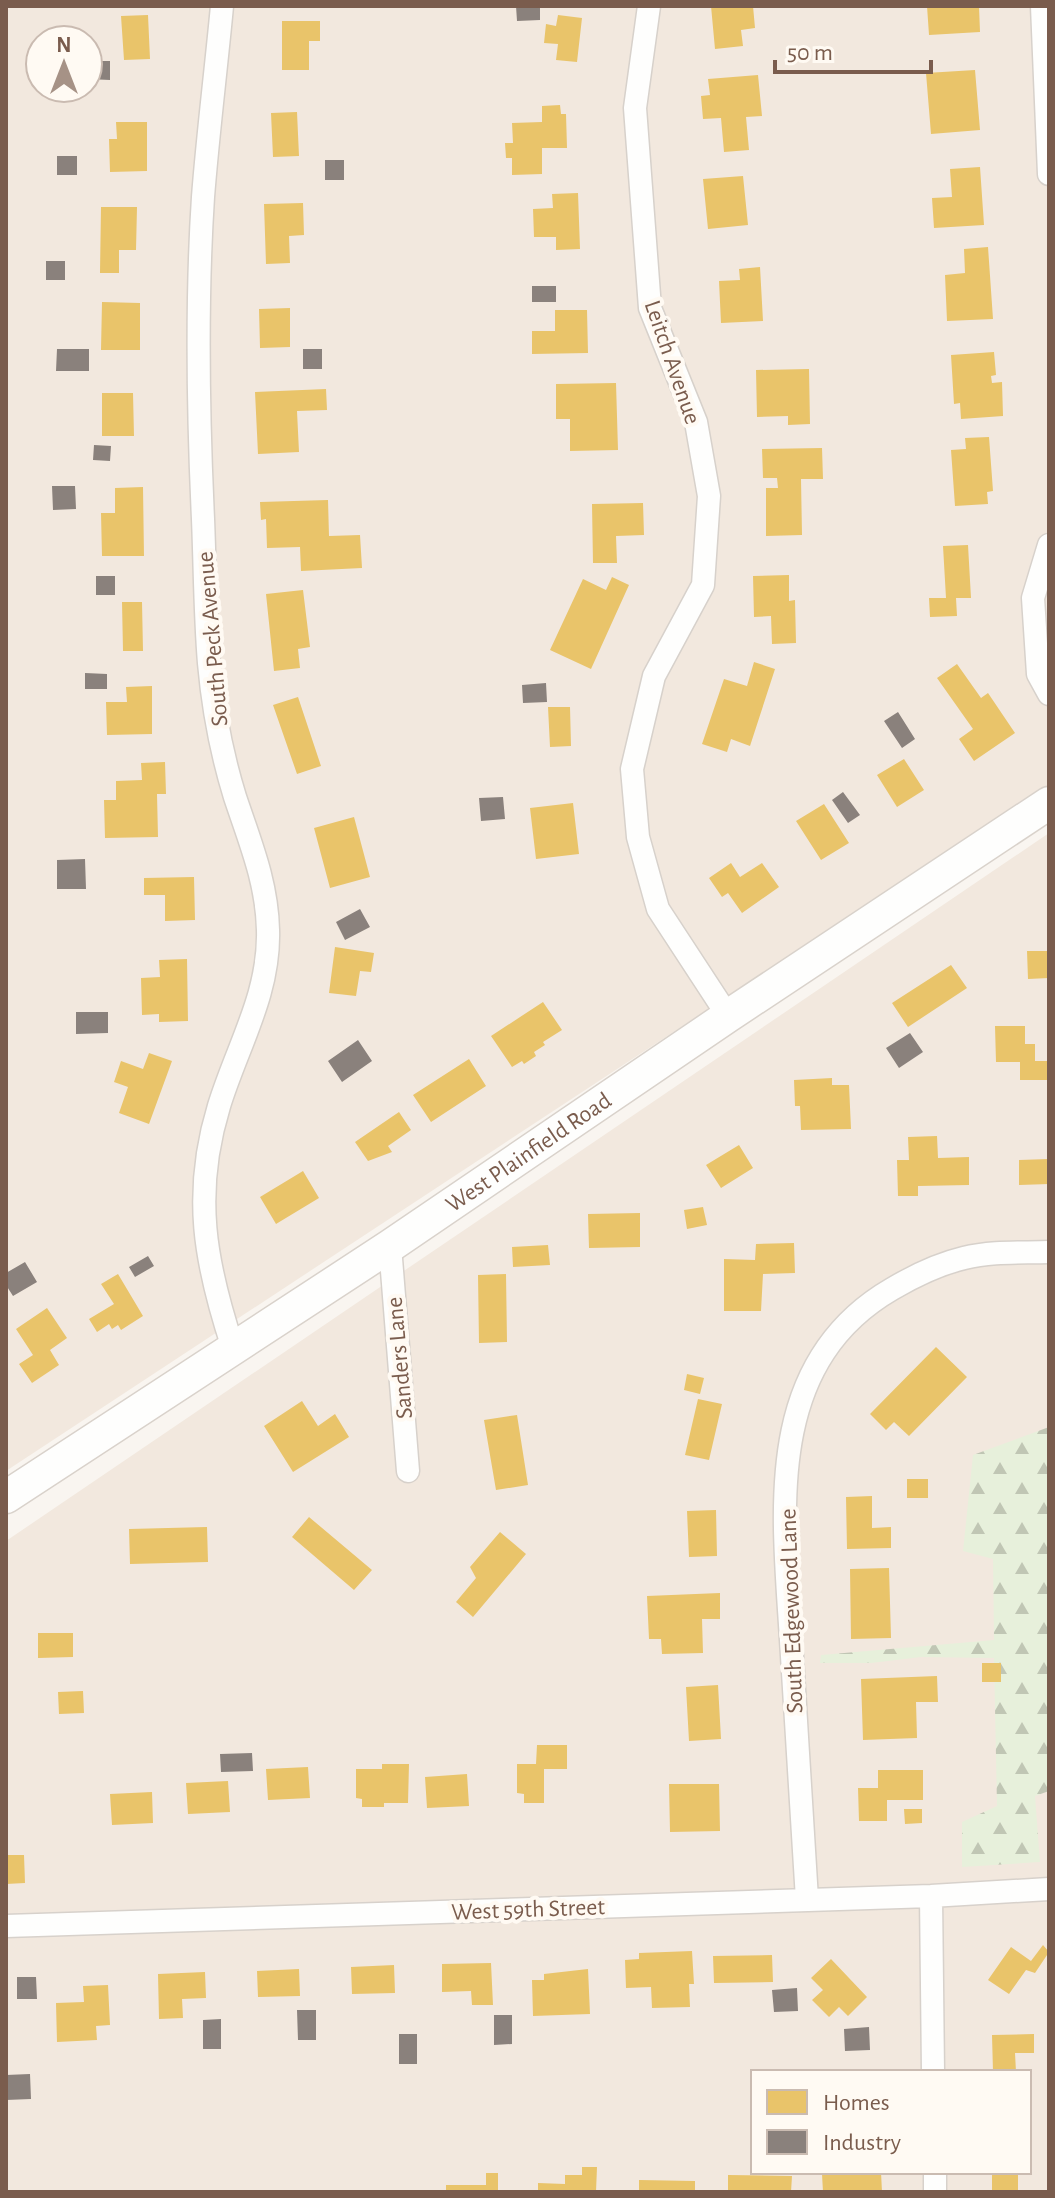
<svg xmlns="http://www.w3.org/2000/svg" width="1055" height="2198" font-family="'Alegreya Sans',sans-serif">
  <defs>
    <pattern id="forest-firs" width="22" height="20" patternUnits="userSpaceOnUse" patternTransform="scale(2)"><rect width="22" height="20" fill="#e7f0db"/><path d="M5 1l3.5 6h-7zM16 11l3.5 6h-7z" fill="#c0c6b4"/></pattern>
  </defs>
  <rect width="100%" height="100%" fill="#f9f5f0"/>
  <path fill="#f2e8de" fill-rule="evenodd" d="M6,6H1049V785L6,1471ZM40,40H88V88H40Z
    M1049,833V2192H6V1541ZM753,2072H1029V2172H753Z"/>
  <path fill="url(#forest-firs)" d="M1049,1427V1791L1035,1796L1040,1862L962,1867V1822L997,1806L994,1658L921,1657L871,1663H820L821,1655L994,1640L993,1559L963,1551L973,1455Z"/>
  <path fill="#e9c46a" d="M711,6H753L755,28L741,30L743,46L715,49Z
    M927,6H979L980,32L929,35Z
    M148,15L150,59L124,60L121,16Z
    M558,15L582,18L577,62L556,60L558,44L544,43L546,24L556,26Z
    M282,21H320V41H309V70H282Z
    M975,70L980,130L931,134L926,73Z
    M758,75L762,116L746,117L749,150L724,152L721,118L703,119L701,96L710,95L708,79Z
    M560,105L561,114H566L567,148H542V174L512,175V158H506L505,143H513L512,123L542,122V106Z
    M297,112L299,156L273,157L271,113Z
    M116,122H147V171L110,172L109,139H117Z
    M980,167L984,225L934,228L932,198L952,197L950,169Z
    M743,176L748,225L708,229L703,179Z
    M578,193L580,249L556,250V237H534L533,209L553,208L552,194Z
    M303,203L304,235L289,236L290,263L266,264L264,204Z
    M101,207H137L136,250H119V273H100Z
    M988,247L993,319L947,321L945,275L965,273L964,249Z
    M760,267L763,321L721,323L719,281L740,280L739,269Z
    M102,302L140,303V350H101Z
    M290,308V347L260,348L259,309Z
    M555,310H587L588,353L532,354V331H555Z
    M994,352L996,375L991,376L992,383L1002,382L1003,416L961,419L960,403L954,404L951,355Z
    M809,369L810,424L788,425V416L757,417L756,370Z
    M616,383L618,450L570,451V419H556V384Z
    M326,389L327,410L297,411L299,452L258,454L255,392Z
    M102,393H133L134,436H102Z
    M989,437L993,491L987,492L988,504L955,506L951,450L966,449L965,438Z
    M822,448L823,479H801L802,535L766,536V488H778L777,478H763L762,449Z
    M143,487L144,556H102L101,513H115V488Z
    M328,500L329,536L360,535L362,568L301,571L300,547L267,548L266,519L261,520L260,502Z
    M643,503L644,535L616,536L617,563H593L592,504Z
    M968,545L971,598H956L957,616L930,617L929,598H946L943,546Z
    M789,575V601L795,600L796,643L772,644L771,616L754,617L753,576Z
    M612,577L629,585L591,669L550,650L583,579L606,590Z
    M303,590L310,647L298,649L300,668L274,671L266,594Z
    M122,602H142L143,651H123Z
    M754,662L775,669L750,746L731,739L727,752L702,744L724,679L747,686Z
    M957,664L981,698L988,693L1015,733L974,761L959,739L973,729L937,678Z
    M152,686V734L107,735L106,702H127L126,687Z
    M298,697L321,766L297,774L273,705Z
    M548,707H570L571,746L550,747Z
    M904,759L924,790L897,807L877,775Z
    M165,762L166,794H157L158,837L105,838L104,800H116V781L142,780L141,763Z
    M573,803L579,854L536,859L530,808Z
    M824,804L849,843L821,860L796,821Z
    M354,817L370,877L330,888L314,828Z
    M731,863L740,877L762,863L779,887L742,913L728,893L722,897L709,878Z
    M194,877L195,920L165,921V895H144V878Z
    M335,947L374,953L371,972L360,971L356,996L329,993Z
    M1027,951H1049V978L1028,979Z
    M187,959L188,1021L159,1022V1014L142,1015L141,978L160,977L159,960Z
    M951,965L967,988L908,1027L892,1003Z
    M543,1002L562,1030L543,1042L545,1045L534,1052L536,1056L524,1064L522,1061L512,1067L491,1036Z
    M995,1026H1025V1044H1035V1061H1049V1080H1020V1062H996Z
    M149,1053L172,1061L149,1124L119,1113L128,1087L114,1082L121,1061L143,1069Z
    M469,1059L486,1086L431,1122L413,1095Z
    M832,1078V1085H849L851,1129L801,1130L800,1106H795L794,1080Z
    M399,1112L411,1130L388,1146L392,1152L368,1161L355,1142Z
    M937,1136L938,1158L969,1157V1185L918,1186V1196H898L897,1160H909L908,1137Z
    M739,1145L753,1168L721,1188L706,1165Z
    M1049,1159V1184L1019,1185V1160Z
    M303,1171L319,1198L276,1224L260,1197Z
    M703,1207L707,1225L687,1229L684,1210Z
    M640,1213V1247L589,1248L588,1214Z
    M794,1243L795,1273L763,1274L761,1311H724V1259L755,1260L756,1244Z
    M548,1245L550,1265L513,1267L512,1247Z
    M118,1274L143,1316L121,1330L118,1325L112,1329L109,1324L97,1332L89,1319L114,1304L101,1284Z
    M506,1274L507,1342L479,1343L478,1275Z
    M47,1308L67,1338L50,1350L59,1365L32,1383L19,1364L33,1355L16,1329Z
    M936,1347L967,1377L909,1436L894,1422L886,1430L870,1414Z
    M687,1374L704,1378L700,1394L684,1390Z
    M698,1399L722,1404L709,1460L685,1455Z
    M302,1401L318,1426L335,1414L349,1437L293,1472L264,1426Z
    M517,1415L528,1485L496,1490L484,1420Z
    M907,1479H928V1498H907Z
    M872,1496V1528L891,1527V1548L847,1549L846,1497Z
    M716,1510L717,1556L689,1557L687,1511Z
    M309,1517L372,1570L354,1590L292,1537Z
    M207,1527L208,1562L130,1564L129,1529Z
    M500,1532L526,1554L473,1617L456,1602L476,1578L470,1567Z
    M889,1568L891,1638L851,1639L850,1569Z
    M720,1593V1619H702L703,1653L662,1654L661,1639H649L647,1596Z
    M38,1633H73V1657L38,1658Z
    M982,1663H1001V1682H982Z
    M937,1676L938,1702H916L917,1738L863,1740L861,1679Z
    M718,1685L721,1739L689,1741L686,1687Z
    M83,1691L84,1713L59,1714L58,1692Z
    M537,1745H567V1769H544V1803H524V1794L517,1793V1764H536Z
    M382,1764H409L408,1803H384V1807H362V1799L356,1798V1769H382Z
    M308,1767L310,1798L268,1800L266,1769Z
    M878,1770H923V1800H887V1821H859L858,1788H878Z
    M467,1774L469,1806L427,1808L425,1777Z
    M228,1781L230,1812L188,1814L186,1783Z
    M669,1784H719L720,1831L670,1832Z
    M152,1792L153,1823L112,1825L110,1794Z
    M904,1809H922V1823L905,1824Z
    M6,1855H24L25,1883L6,1884Z
    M1043,1945L1049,1952L1035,1973L1026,1970L1009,1994L988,1980L1011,1947L1031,1961Z
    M692,1951L694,1984H689L690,2007L652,2008L651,1987L626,1988L625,1960L639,1959V1953Z
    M772,1955L773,1982L714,1983L713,1956Z
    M831,1959L867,1997L848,2016L839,2007L829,2017L812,2000L823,1990L811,1978Z
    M491,1963L493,2005H472L471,1991L442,1992V1964Z
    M394,1965L395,1993L352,1994L351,1967Z
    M299,1969L300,1996L258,1997L257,1971Z
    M588,1969L590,2014L533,2016L532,1980H544V1974Z
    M205,1972L206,1998L182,1999L183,2018L159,2019L158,1974Z
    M108,1985L110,2025L96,2026L97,2040L57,2042L56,2003L84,2002L83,1986Z
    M1034,2034V2053H1015L1016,2072H993L992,2035Z
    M582,2167H597L596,2192H538V2183L565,2184V2175H582Z
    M881,2172L882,2192H823L822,2174Z
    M992,2172H1018V2192H992Z
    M486,2173H498V2192H446V2185H486Z
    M728,2175L792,2176L791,2192H728Z
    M639,2180L695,2181V2192H639Z"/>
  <path fill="#8a817c" d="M516,6H540V20L517,21Z
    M88,61H110V80L88,79Z
    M57,156H77V175H57Z
    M325,160H344V180H325Z
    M46,261H65V280H46Z
    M532,286H556V302H532Z
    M57,349H89V371H56Z
    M303,349H322V369H303Z
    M94,445L111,446L110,461L93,460Z
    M52,486H75L76,509L53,510Z
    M96,576H115V595H96Z
    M85,673L107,674V689H85Z
    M546,683L547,702L523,703L522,685Z
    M898,712L915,739L902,748L884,721Z
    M843,792L860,815L848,823L832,800Z
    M503,797L505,819L481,821L479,798Z
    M85,859L86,889H57V860Z
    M360,909L370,927L345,940L336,922Z
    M76,1012H108V1033L76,1034Z
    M910,1033L923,1052L899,1068L886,1048Z
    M358,1040L372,1061L342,1082L328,1061Z
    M148,1256L154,1266L135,1277L129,1267Z
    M25,1262L37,1282L13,1296L6,1285V1273Z
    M252,1753L253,1771L221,1772L220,1754Z
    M17,1977H36L37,1999H17Z
    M797,1988L798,2011L774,2012L772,1990Z
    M297,2010H316V2040H298Z
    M494,2015H512V2044L494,2045Z
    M221,2019V2049H203V2020Z
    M869,2027L870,2050L845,2051L844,2029Z
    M399,2034H417V2064H399Z
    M30,2074L31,2099L6,2100V2075Z"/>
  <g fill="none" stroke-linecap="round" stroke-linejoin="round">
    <g stroke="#d7d1cb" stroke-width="25">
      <path id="minor" d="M222,6C216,70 208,133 203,197C196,304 198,412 203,519C205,567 205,615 209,663C213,708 222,755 235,797C250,842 267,882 268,930C270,994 237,1047 219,1106C192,1194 205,1263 233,1348
        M649,6L635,108L650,308L696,422L709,496L703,585L654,676L632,769L638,837L658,909L728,1016
        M1042,6L1049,174
        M1049,545L1033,598L1038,674L1049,694
        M390,1246L408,1471
        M931,1896L933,2072
        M807,1900C802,1813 796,1726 791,1640C783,1511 763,1364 892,1289C914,1276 939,1264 964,1258C992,1251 1021,1253 1049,1252
        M6,1926L931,1896L1049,1889
        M935,2172V2192"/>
    </g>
    <g stroke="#d9d2cb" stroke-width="35">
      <g id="secondary">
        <path id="s1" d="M6,1497L390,1246L728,1016L1049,803"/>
      </g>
    </g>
    <use href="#minor" stroke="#fefefd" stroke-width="22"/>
    <use href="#secondary" stroke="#fefefd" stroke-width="32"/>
  </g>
  <g text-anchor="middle" stroke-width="8" stroke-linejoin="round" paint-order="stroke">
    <g font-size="24" fill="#7a5c4d" stroke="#fffaf3">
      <text transform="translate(673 362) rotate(71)" y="8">Leitch Avenue</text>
      <text transform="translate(212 639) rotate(-95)" y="8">South Peck Avenue</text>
      <text dy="8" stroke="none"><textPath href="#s1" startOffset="626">West Plainfield Road</textPath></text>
      <text transform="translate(399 1358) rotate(-95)" y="8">Sanders Lane</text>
      <text transform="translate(791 1611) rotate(-92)" y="8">South Edgewood Lane</text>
      <text transform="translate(528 1909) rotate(-2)" y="8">West 59th Street</text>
    </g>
  </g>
  <rect width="1055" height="2198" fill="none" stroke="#7a5c4d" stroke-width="16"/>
  <rect x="751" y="2070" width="280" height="104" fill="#fffaf3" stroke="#cabbb1" stroke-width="2"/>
  <rect x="767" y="2090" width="40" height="24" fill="#e9c46a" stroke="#cabbb1" stroke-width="2"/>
  <text x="823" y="2110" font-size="24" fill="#7a5c4d">Homes</text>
  <rect x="767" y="2130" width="40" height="24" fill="#8a817c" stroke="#cabbb1" stroke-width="2"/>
  <text x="823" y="2150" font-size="24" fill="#7a5c4d">Industry</text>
  <g transform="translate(64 64)"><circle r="38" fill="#fffaf3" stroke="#cabbb1" stroke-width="2"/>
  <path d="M0-6L14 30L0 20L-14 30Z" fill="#a69286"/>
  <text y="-12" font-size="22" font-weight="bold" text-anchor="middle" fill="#7a5c4d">N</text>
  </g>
  <path d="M775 60v12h156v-12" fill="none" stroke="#7a5c4d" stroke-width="4"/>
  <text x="787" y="60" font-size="24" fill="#7a5c4d" stroke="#fffaf3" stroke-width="6" paint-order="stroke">50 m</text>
</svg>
